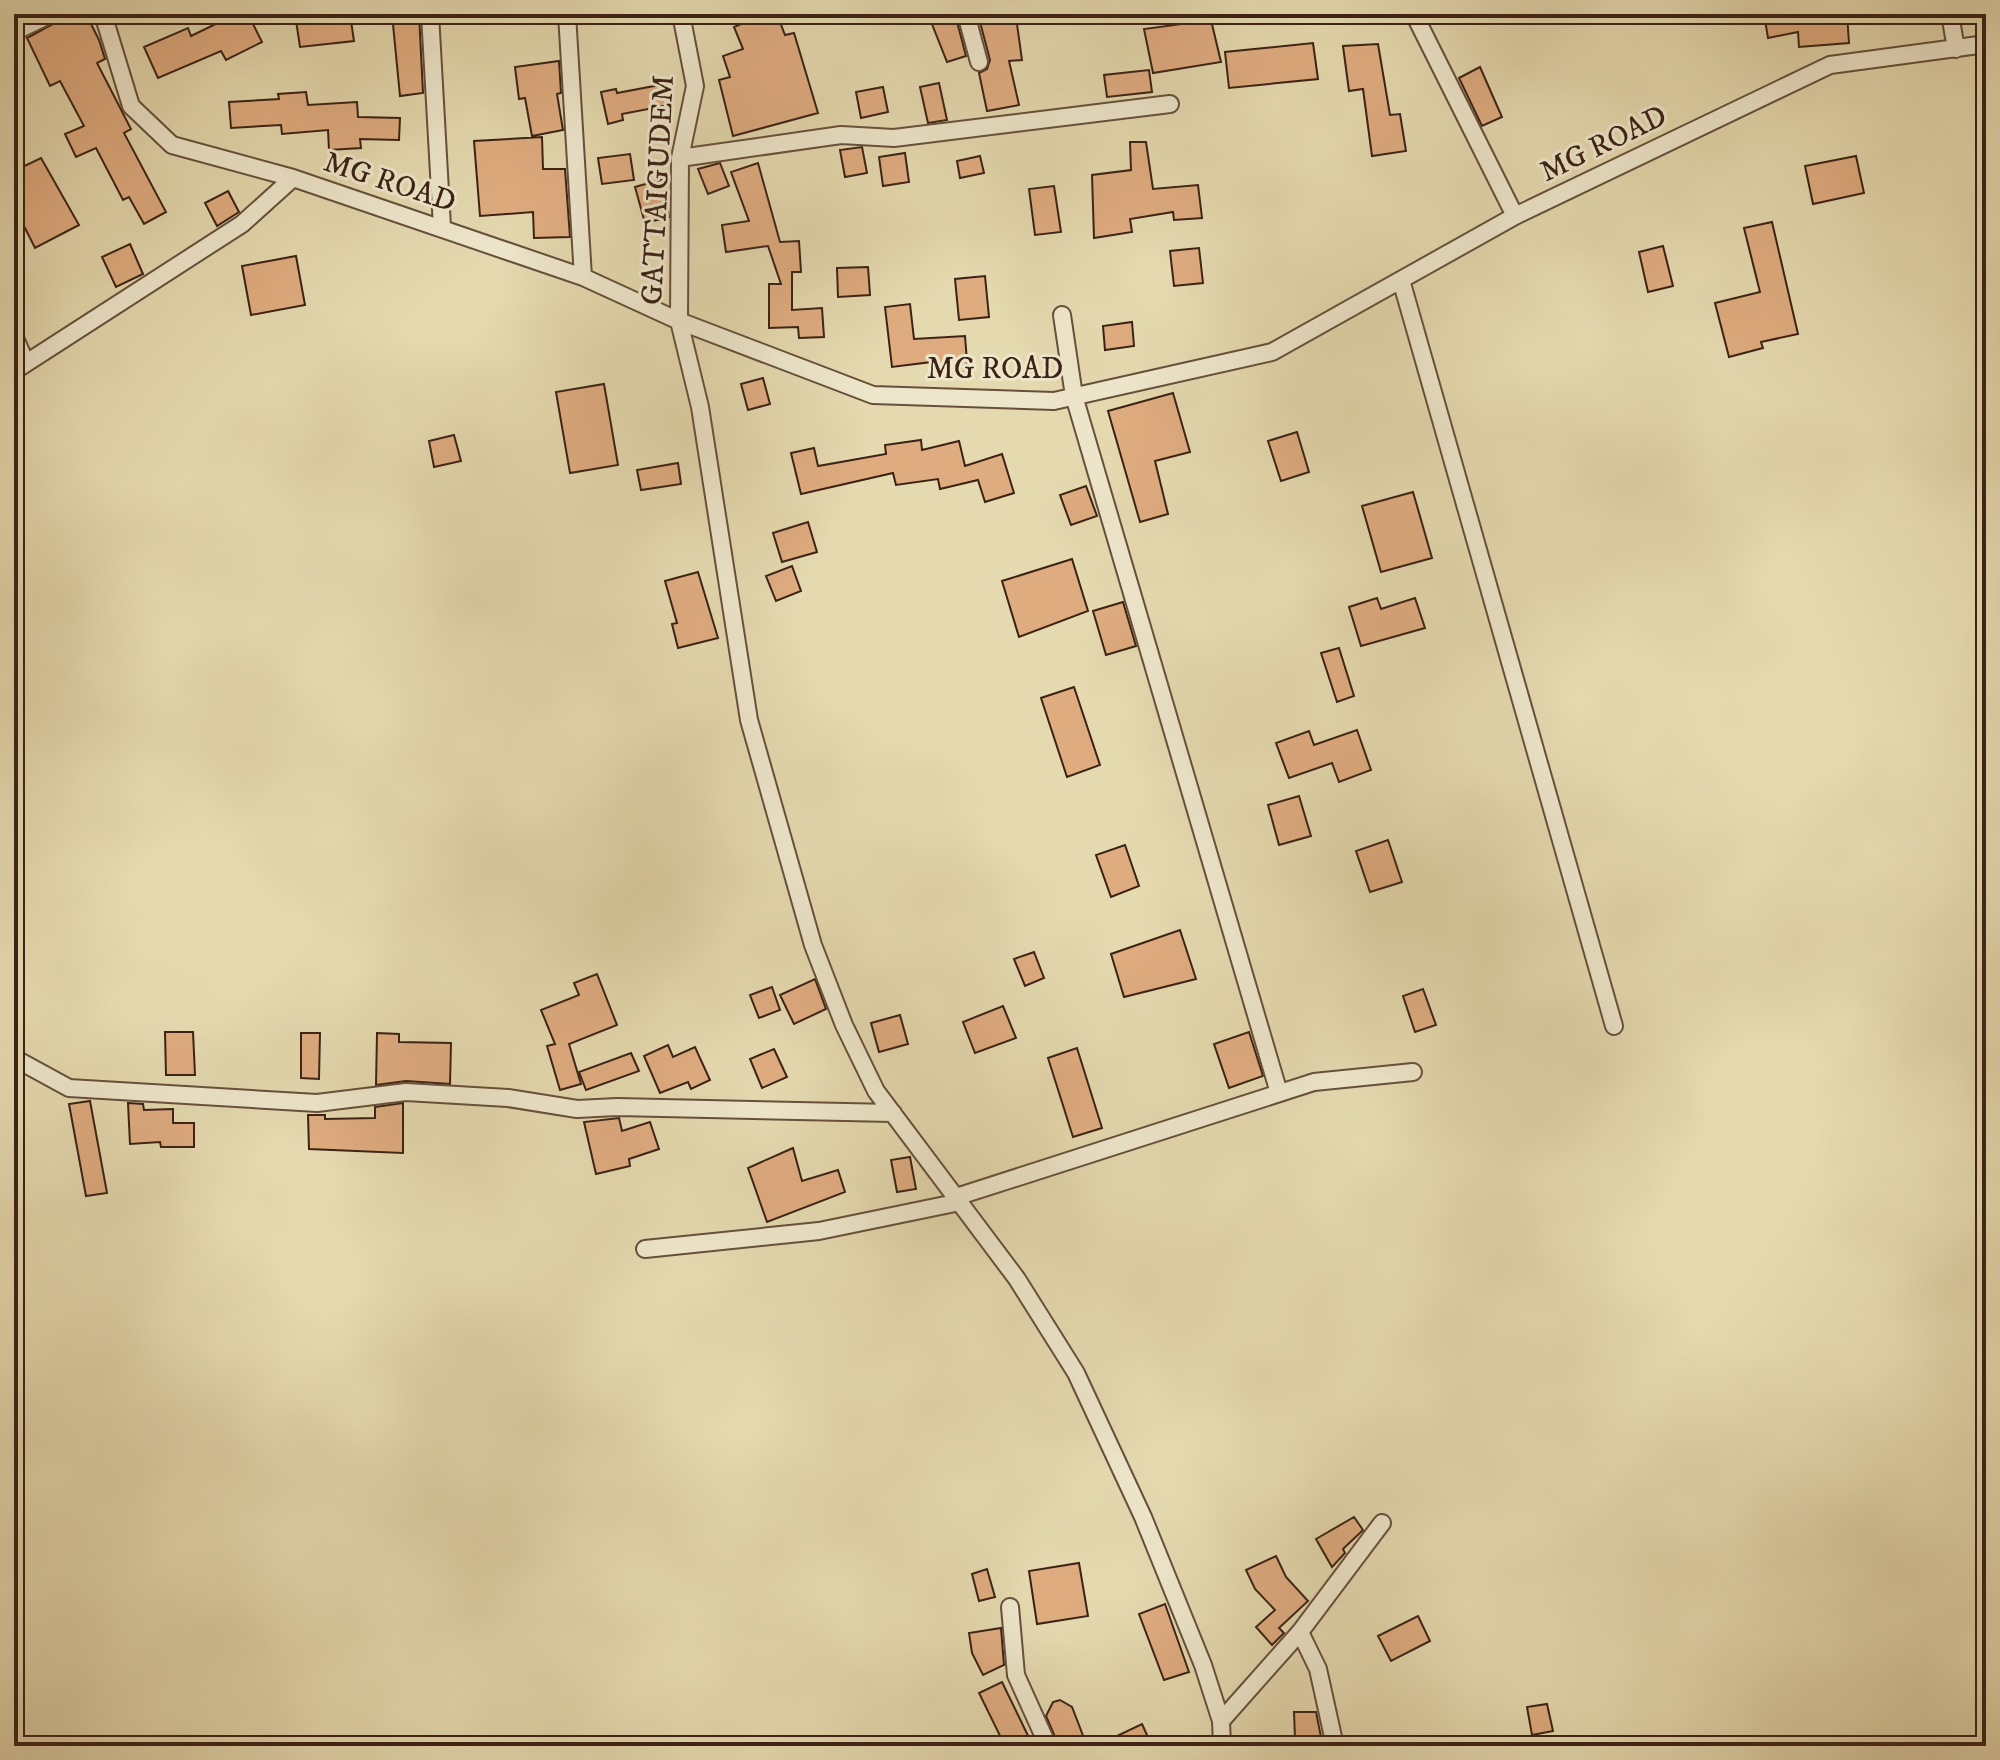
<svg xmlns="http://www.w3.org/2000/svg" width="2000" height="1760" font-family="'IM FELL DW Pica',serif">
  <rect width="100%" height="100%" fill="#e5d9af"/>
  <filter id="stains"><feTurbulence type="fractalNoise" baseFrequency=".0025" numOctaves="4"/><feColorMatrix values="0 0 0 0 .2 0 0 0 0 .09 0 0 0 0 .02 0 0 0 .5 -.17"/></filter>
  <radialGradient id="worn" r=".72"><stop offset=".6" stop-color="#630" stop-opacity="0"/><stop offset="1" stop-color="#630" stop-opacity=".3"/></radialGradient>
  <path fill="#dfac80" stroke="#3b2215" stroke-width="2" d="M71,14H86L99,40L105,59L97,63L131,129L124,133L166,212L144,224L129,197L123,200L96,148L76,157L65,134L84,126L60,81L50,86L27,38Z
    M236,14H248L262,42L226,60L221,51L158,78L144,47L188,28L191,36Z
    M295,14H350L354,41L300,47Z
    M392,14H419L423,93L400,96Z
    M765,14H777L785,35L794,33L818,113L733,136L719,80L730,77L723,56L743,49L734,27Z
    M928,14H955L966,56L947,62Z
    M1764,14H1847L1849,43L1799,47L1798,32L1768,38Z
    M1016,17L1022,60L1009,61L1019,105L987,111L979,73L987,69L990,60L980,22Z
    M1211,20L1221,62L1153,73L1144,29Z
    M1313,43L1318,79L1229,88L1225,52Z
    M1378,44L1390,115L1400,114L1406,151L1372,156L1363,89L1349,91L1343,46Z
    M559,61L561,93L557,94L563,130L532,136L525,98L519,99L515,67Z
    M1480,67L1502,117L1482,126L1459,78Z
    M1149,70L1152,92L1107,97L1104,75Z
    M939,83L947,120L928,123L920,87Z
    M665,84L669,105L622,114L623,120L608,124L601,92L616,89L617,93Z
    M883,87L888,112L861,118L856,92Z
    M306,92L308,105L357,102L358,117L400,118L399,140L360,139L361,148L329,150L328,130L282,134L281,125L231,128L229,102L279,99L278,94Z
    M542,137L543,169H565L570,237L534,238L533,212L480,216L474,141Z
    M1130,142H1146L1153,189L1198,185L1202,218L1174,220L1173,212L1130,219L1132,232L1094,238L1092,175L1131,170Z
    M862,147L867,173L845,177L840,150Z
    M905,153L909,182L883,186L879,157Z
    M630,154L634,180L602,184L598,158Z
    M980,156L984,173L960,178L957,161Z
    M1856,156L1864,193L1813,204L1805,166Z
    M41,158L79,225L35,248L14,206V171Z
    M720,163L729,186L708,194L698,169Z
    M758,163L780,242L799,241L801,272H792V310L822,308L824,337L799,338L798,327L769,328V284H781L768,246L726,252L722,225L749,221L731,172Z
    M663,179L669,217L645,223L635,187Z
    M1054,186L1061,232L1035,235L1029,189Z
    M228,191L239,212L217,226L205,203Z
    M1772,222L1798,334L1761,342L1763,348L1729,357L1715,303L1760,292L1744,228Z
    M130,244L143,274L116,287L102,257Z
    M1663,246L1673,286L1648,292L1639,252Z
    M1199,248L1203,283L1174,286L1170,251Z
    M296,256L305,305L251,315L242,266Z
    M868,267L870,295L838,297L837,268Z
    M985,276L989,317L959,320L955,279Z
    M910,304L914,339L965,336L968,374L932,376V362L892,367L885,307Z
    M1132,322L1134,346L1105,350L1103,326Z
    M763,378L770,404L748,410L741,384Z
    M604,384L618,465L570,473L556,392Z
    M1173,393L1190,452L1155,461L1168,514L1140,522L1108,411Z
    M1297,432L1309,472L1281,481L1268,441Z
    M454,435L461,461L434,467L429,441Z
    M921,440L922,450L959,441L965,466L1002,454L1014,493L985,502L978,480L940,489L938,479L896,485L893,473L801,494L791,453L814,448L818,466L886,454L885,445Z
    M678,463L681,484L641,490L637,470Z
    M1086,486L1097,516L1071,525L1060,495Z
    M1413,492L1432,558L1381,572L1362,506Z
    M808,522L817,552L782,562L773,533Z
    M1072,559L1088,611L1019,637L1002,581Z
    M792,566L801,591L776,601L766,576Z
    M698,572L718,638L678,648L672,624L677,623L665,581Z
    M1377,598L1381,609L1415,598L1425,628L1361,646L1349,607Z
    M1123,602L1136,646L1106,655L1093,611Z
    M1339,648L1354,696L1337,702L1321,653Z
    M1074,687L1100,765L1067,777L1041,698Z
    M1357,730L1371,770L1339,782L1332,763L1289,778L1276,743L1309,731L1314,745Z
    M1299,796L1311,836L1279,845L1268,805Z
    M1388,840L1402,882L1370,892L1356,851Z
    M1125,845L1139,886L1111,897L1096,855Z
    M1180,930L1196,979L1124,997L1111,954Z
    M1034,952L1044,978L1025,986L1014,959Z
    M597,974L617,1025L569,1044L581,1084L560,1090L547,1046L555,1044L541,1010L579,995L574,983Z
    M815,979L826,1009L794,1024L780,995Z
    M772,987L780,1010L759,1018L750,995Z
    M1423,989L1436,1025L1415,1032L1403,996Z
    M1003,1006L1016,1038L975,1053L963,1022Z
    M900,1015L908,1044L879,1052L871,1023Z
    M165,1032H193L195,1075H166Z
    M1249,1032L1263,1076L1229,1088L1214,1044Z
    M301,1033H320L319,1079L301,1078Z
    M377,1033L399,1034V1042L451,1043L450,1084L406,1081L376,1085Z
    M668,1045L673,1057L695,1047L710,1080L691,1089L688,1082L660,1093L644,1056Z
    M1077,1048L1102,1128L1073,1137L1048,1058Z
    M774,1049L787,1077L762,1088L750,1059Z
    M631,1053L639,1071L586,1090L579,1072Z
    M90,1101L107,1193L86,1196L69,1104Z
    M128,1103L143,1104L144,1110L173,1109V1123H194V1147H161L160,1142L130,1144Z
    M403,1103V1153L309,1149L308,1115H325V1119L375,1118V1107Z
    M619,1118L622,1131L650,1122L659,1149L629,1159L630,1166L596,1174L584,1122Z
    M793,1148L802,1181L838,1170L845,1192L767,1222L748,1168Z
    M910,1157L916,1189L897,1192L891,1160Z
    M1354,1517L1363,1530L1343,1549L1345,1553L1332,1567L1316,1539Z
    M1276,1556L1286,1577L1308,1601L1279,1628L1284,1633L1272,1645L1256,1627L1275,1610L1255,1589L1246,1570Z
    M1079,1563L1088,1616L1037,1624L1029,1571Z
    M987,1569L995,1597L979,1601L972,1574Z
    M1165,1604L1189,1672L1164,1680L1139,1614Z
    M1418,1616L1430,1641L1391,1661L1378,1636Z
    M1001,1628L1004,1665L983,1675L972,1653L969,1633Z
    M1002,1682L1033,1746H1005L979,1693Z
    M1060,1700L1072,1707L1087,1746H1059L1046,1716L1053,1702Z
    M1547,1704L1553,1731L1532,1735L1527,1707Z
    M1294,1712H1316L1321,1737L1295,1738Z
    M1142,1724L1152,1746H1096Z"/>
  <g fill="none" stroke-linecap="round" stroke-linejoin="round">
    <g stroke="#66503c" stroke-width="20">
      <path id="minor" d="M103,14L131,106L172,145L293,178L583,277L679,321L873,395L1054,401L1272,352L1515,216L1830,65L1986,44
        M430,14L442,227
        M567,14L583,277
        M681,14L695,86L680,158L679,321L700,407L749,720L813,945L844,1025L876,1091L1017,1279L1076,1373L1143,1517L1203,1665L1221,1721L1222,1746
        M966,14L979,62
        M1414,14L1515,216
        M1950,14L1956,49
        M14,32L51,14
        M680,158L841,135L894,138L1170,104
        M1401,280L1614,1026
        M1062,315L1074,396L1279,1093
        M14,336L25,361
        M14,371L242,224L293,178
        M14,1058L69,1088L317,1103L406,1092L508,1098L577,1109L617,1107L893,1113
        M956,1197L1314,1082L1413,1072
        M645,1249L819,1231L960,1202
        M1010,1607L1016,1675L1048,1746
        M1300,1632L1318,1669L1335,1746
        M1221,1721L1300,1632L1382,1523"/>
    </g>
    <use href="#minor" stroke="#eee6cb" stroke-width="16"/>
  </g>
  <g text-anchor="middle" stroke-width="6" stroke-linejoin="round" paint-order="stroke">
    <g font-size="30" fill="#3b2215" stroke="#eee6cb">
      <text transform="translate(1603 143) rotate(-26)" y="10">MG ROAD</text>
      <text transform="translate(390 181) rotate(18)" y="10">MG ROAD</text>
      <text transform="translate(657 190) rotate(-87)" y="10">GATTAIGUDEM</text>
      <text x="995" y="378">MG ROAD</text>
    </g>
  </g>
  <rect width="2000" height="1760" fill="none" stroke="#e5d9af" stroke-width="48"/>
  <rect x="16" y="16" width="1968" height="1728" fill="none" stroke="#3b2215" stroke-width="4"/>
  <rect x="24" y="24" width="1952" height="1712" fill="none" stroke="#3b2215" stroke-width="2"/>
  <rect width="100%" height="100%" filter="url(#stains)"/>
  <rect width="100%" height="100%" fill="url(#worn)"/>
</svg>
